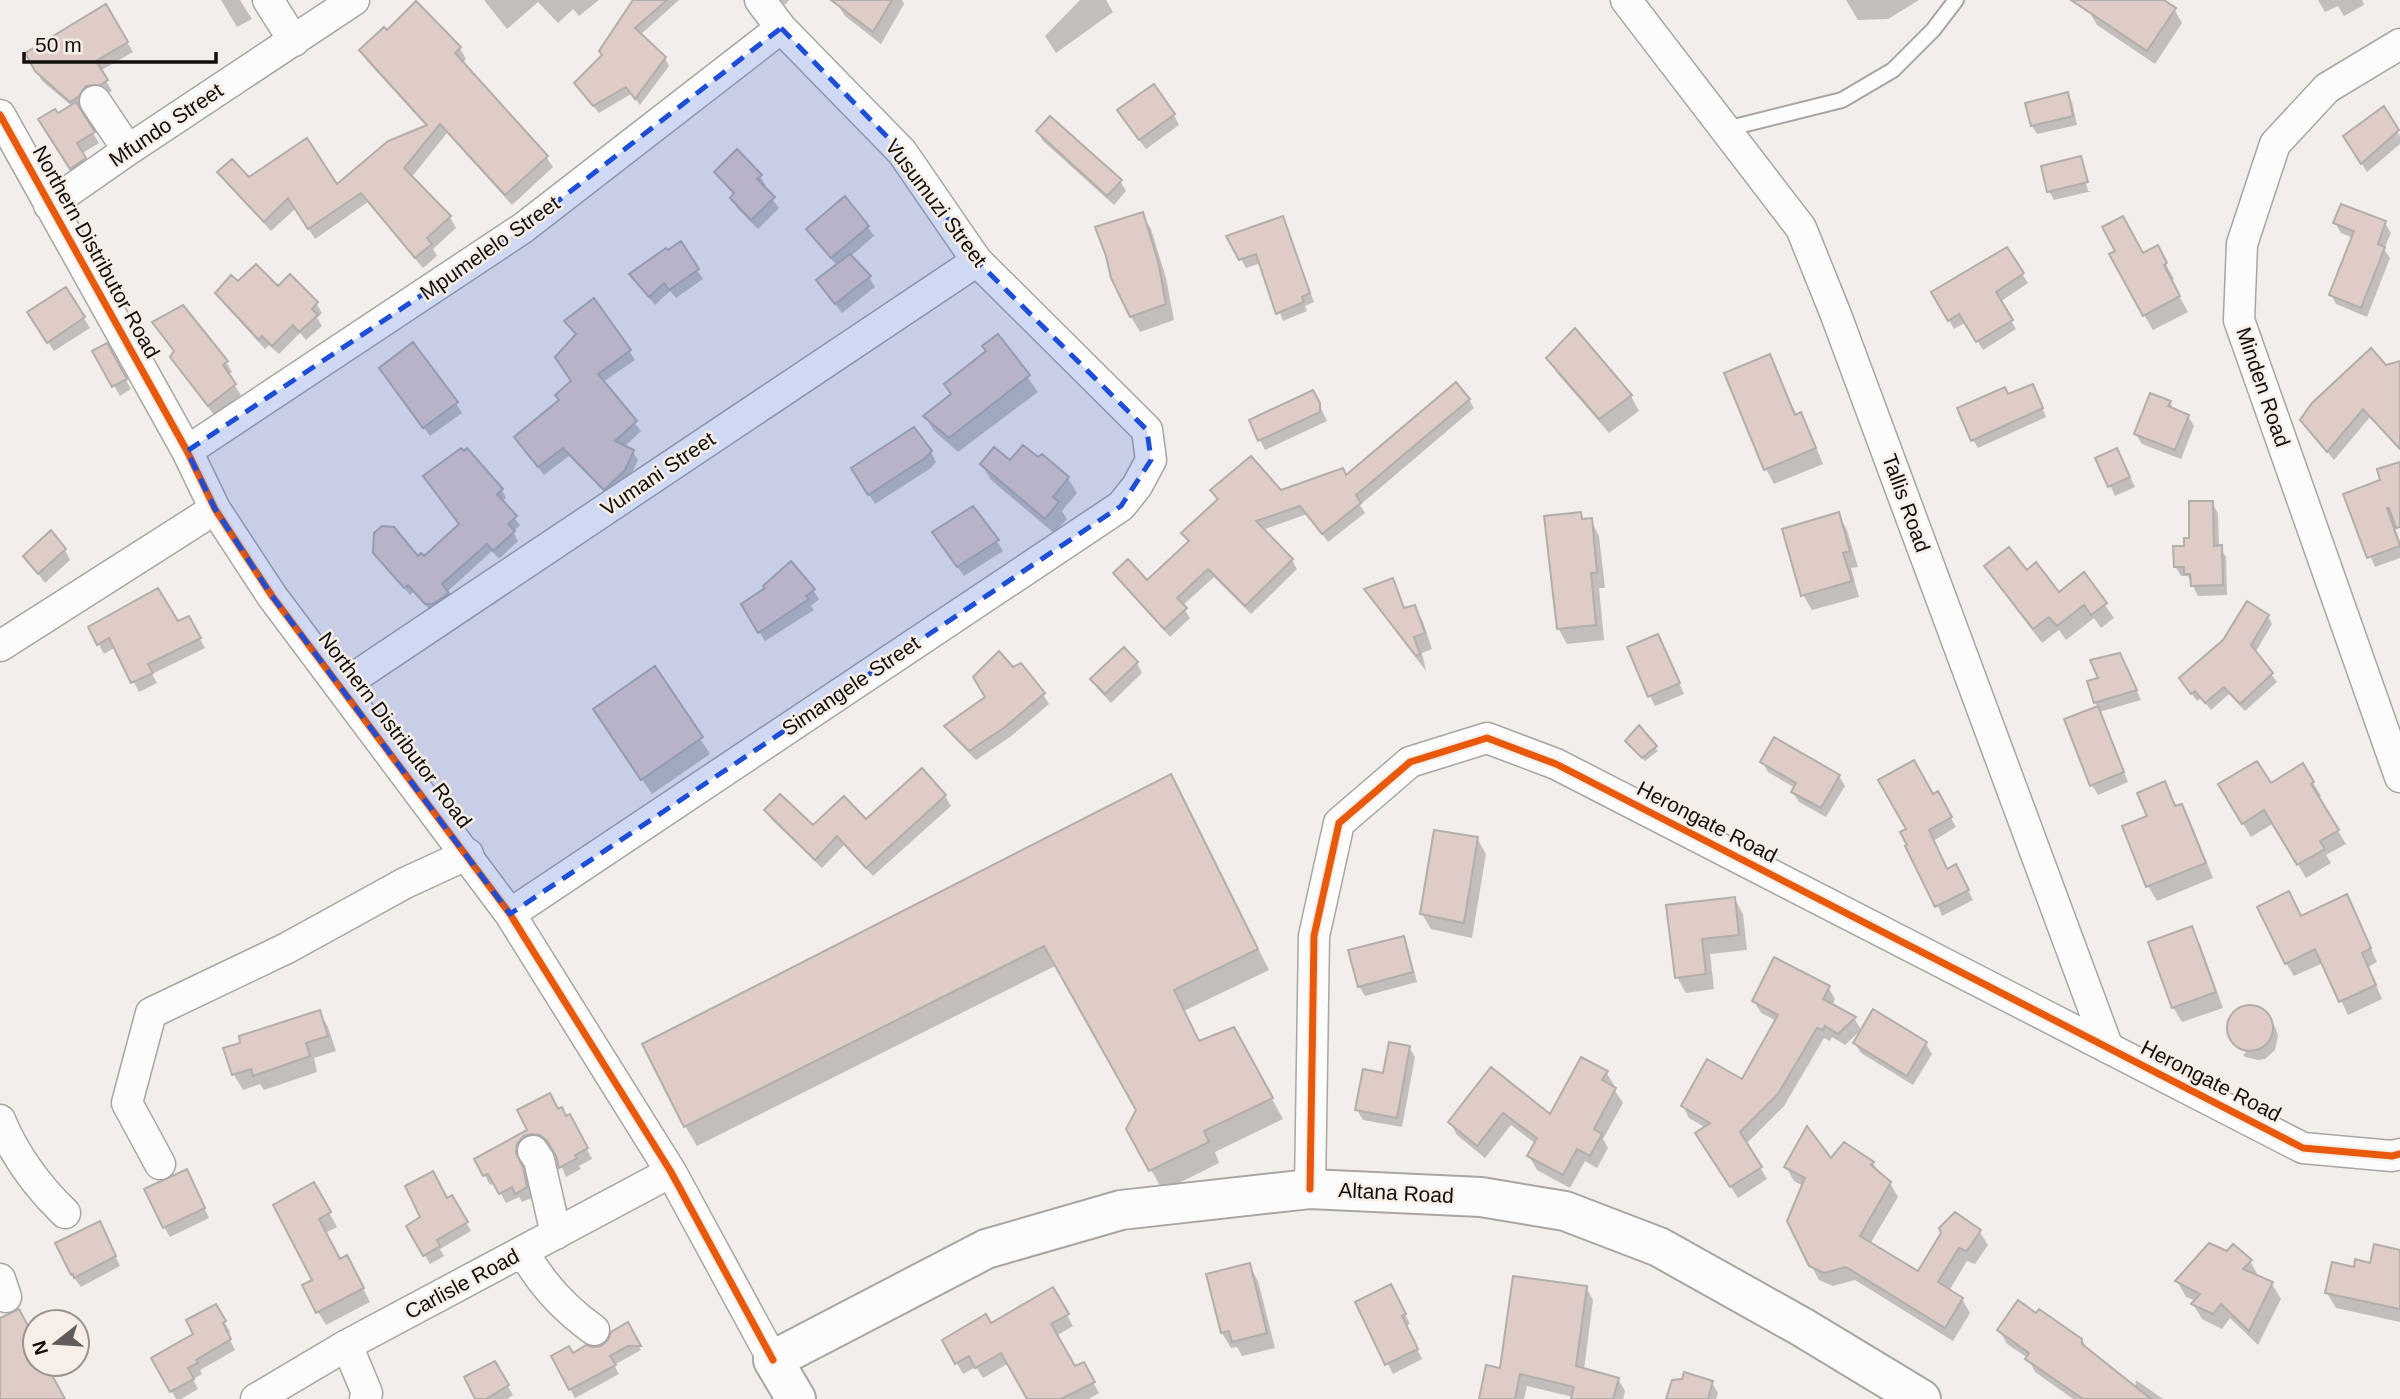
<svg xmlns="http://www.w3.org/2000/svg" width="2400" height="1399" font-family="Arial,sans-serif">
  <rect width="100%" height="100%" fill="#f2eeea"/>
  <path fill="#0003" d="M221,0H240L252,19L237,27Z
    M484,0H599L579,16L573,9L558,23L538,2L507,29Z
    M635,0H679L640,35L665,58L669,66L640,105L631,94L599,113L580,91L603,56Z
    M780,0H789L785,5Z
    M839,0H902L904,4L881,44L845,16L837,3Z
    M1080,0H1106L1113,12L1056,53L1045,36Z
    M1846,0H1919L1888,19L1858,20Z
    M2091,0H2161L2174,9L2182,23L2155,64L2097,25L2089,11Z
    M2318,0H2362L2364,5L2344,16L2338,6L2325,12Z
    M105,6L133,52L100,71L112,91L79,110L99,143L81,154L90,169L77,178L46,129L57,116L72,106L42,81L27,53Z
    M460,48L466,59L462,63L546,157L553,167L512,205L447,133L411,178L450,217L456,228L433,249L437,256L423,268L368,202L315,239L296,208L271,231L226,183L220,172L249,179L337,187L427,127L367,61L361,50Z
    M2067,94L2072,102L2077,125L2037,134L2032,126Z
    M2383,109L2400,136V144L2367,172L2351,146Z
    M1174,115L1179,125L1146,149L1125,121Z
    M1038,132L1120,181L1126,191L1114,205L1043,141Z
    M2080,158L2084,165H2082L2088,191H2092L2054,200L2049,191Z
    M716,172L760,176L766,186L763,188L779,208L758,229L737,208L732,198L734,195Z
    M1142,214L1151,229L1166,278L1174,320L1140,332L1131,317Z
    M1282,218L1314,302L1305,306L1307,311L1283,321L1261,263L1246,268L1229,237Z
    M2335,223H2385L2391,233L2384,249L2390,258L2367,317L2336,304L2331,295L2353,238L2341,233Z
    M868,227L874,236L850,257L869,277L875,287L842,313L818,281L837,266L808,229Z
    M680,244L703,279L676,298L670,291L655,305L631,275Z
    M2157,248L2174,279L2171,281L2188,312L2153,330L2144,315L2143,255Z
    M2007,249L2028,283L2000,302L2016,329L1983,350L1966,322L1954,329L1933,293Z
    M238,283L278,288L316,303L322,313L317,318L322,326L306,340L300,333L279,354L269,345L265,349L223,303L217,293Z
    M65,289L90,328L54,351L35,322Z
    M566,321L629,351L635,360L603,382L641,431L624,447L632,451L638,460L629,479L610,498L569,456L544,475L516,437L561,401L573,382L577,336Z
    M1575,331L1631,396L1639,411L1609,433L1557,373L1548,358Z
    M998,336L1038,392L958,452L934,431L925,416L952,395L988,352Z
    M106,345L131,389L120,396L95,352Z
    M1769,356L1797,416L1800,415L1809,430L1823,464L1774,484L1766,469Z
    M172,358L226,362L232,372L228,375L241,395L214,415Z
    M2400,362V450L2370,417L2334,460L2302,420Z
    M387,378L456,403L462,413L430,436Z
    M2037,395L2046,417L1978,448L1973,440L2008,396Z
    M1469,400L1474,408L1360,505L1365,513L1328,542L1307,514L1262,530L1292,560L1297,569L1251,614L1214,577L1182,606L1190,618L1170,637L1121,582L1115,573L1147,583L1189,543L1183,533L1219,501L1212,490L1280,492L1347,477Z
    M1318,402L1327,421L1265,450L1260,440Z
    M2170,402L2174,411L2188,416L2194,426L2181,459L2142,444L2136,434Z
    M931,452L936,462L931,468L875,504L859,479Z
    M2098,459L2122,460L2135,487L2115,496Z
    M1010,463L1068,478L1077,493L1062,511L1067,519L1054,533L991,480L982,465Z
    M2400,464V516L2391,518L2400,541V558L2375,567L2345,495L2382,481Z
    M502,490L506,498L502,502L520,525L513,532L518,541L499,559L492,551L447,592L453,602L434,614L413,592L410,595L374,552L423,559Z
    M2212,503L2218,513L2219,547L2226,557L2227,595L2198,596L2188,576H2181L2175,566Z
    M1580,514L1584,521L1591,520L1599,536L1605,588H1599L1604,640L1567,644L1558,628Z
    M1838,514L1847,530L1858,567L1851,568L1859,597L1812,610L1803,595Z
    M997,541L1003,551L964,576L940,543Z
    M65,550L70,560L45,583L26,557Z
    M1987,567L2026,572L2059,594L2084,575L2114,618L2101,628L2094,618L2066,640L2059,630L2042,643L1995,581Z
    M1392,580L1406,610L1414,607L1423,622L1432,649L1422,653L1426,671L1375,604L1367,590Z
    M813,590L819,599L811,606L814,610L765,641L743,605Z
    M2268,616L2272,624L2255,653L2277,682L2245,711L2229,694L2211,710L2201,698L2197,701L2181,679Z
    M178,623L194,628L205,648L152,674L157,683L139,692L116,647L104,654L90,627Z
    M1663,646L1684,694L1655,706L1650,696Z
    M1137,663L1142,673L1111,703L1098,689L1093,680Z
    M2125,665L2141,700L2099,712L2128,782L2098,795L2092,785L2098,707L2095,702L2100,679Z
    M654,669L710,754L652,794L604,724Z
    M1013,669L1043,694L1049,704L1010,737L976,760L952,736L946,727L987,698Z
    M1630,745L1655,747L1658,751L1645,761Z
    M1762,762L1839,776L1845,786L1826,817L1799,802L1793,792L1795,788L1768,772Z
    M2303,766L2321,796L2318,798L2346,844L2326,855L2331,863L2306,878L2274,823L2251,837L2220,785L2270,786Z
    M922,770L945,796L951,806L873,876L844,845L822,868L772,820L766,810L813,828L865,821Z
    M1171,776L1269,970L1184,1011L1200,1042L1233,1029L1283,1119L1215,1152L1219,1163L1163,1191L1128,1129L1138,1109L1057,965L697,1146L685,1126Z
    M2165,783L2177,807L2181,806L2190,821L2213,878L2157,901L2148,886L2124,827L2149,817Z
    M1937,793L1956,827L1933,841L1947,871L1961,876L1973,900L1942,916L1908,830L1933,796Z
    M1477,838L1486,854L1472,938L1431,929L1422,914Z
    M1734,898L1743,914L1747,950L1710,954L1714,989L1686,993L1677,977L1668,907Z
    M2354,910L2377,962L2368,967L2382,999L2348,1015L2323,963L2294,976L2286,963L2301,917Z
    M2191,928L2200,944L2223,1008L2182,1022L2173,1007Z
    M1403,938L1408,948L1417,982L1365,996L1359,986Z
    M1828,987L1835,999L1832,1006L1854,1018L1861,1030L1845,1045L1832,1037L1830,1041L1824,1038L1784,1106L1746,1144L1767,1179L1738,1198L1704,1145L1706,1128L1689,1118L1683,1106L1743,1081L1777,1021L1761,1013L1754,1001Z
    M2244,1007L2259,1008L2270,1018L2276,1029L2278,1036L2275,1050L2265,1059L2258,1060L2245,1057L2240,1052L2243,1055L2246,1052L2234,1041L2229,1029L2235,1012Z
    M319,1012L328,1027L336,1051L314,1058L317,1072L264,1090L260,1084L243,1090L234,1075L226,1049Z
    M1874,1012L1926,1044L1932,1054L1913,1085L1861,1053L1855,1043Z
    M1409,1047L1415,1057L1402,1127L1363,1120L1357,1110Z
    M1491,1069L1551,1116L1606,1072L1614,1085L1613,1088L1623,1103L1603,1139L1608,1148L1597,1168L1585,1161L1570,1188L1537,1170L1529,1156L1536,1144L1511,1125L1485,1158L1457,1135L1450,1122Z
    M558,1111L567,1118L569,1116L592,1159L579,1166L581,1169L566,1177L555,1151L547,1145L538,1143L522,1154L520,1164L527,1179L532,1198L522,1202L519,1197L506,1203L495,1183L490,1185L476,1159L530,1131Z
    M1831,1161L1873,1163L1879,1174L1890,1183L1898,1197L1870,1244L1918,1274L1980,1232L1988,1245L1975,1264L1967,1261L1949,1291L1962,1299L1970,1313L1953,1341L1855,1280L1833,1286L1819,1280L1811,1265L1803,1186L1794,1181L1786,1167Z
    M192,1181L209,1218L170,1237L164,1227Z
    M314,1185L337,1227L325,1233L340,1261L354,1271L370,1302L326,1325L318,1312L314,1280Z
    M451,1197L471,1231L440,1249L444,1256L430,1264L408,1226Z
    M100,1223L120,1266L81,1287L72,1275L57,1244Z
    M2400,1252V1322L2336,1308L2327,1293L2355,1269L2372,1265Z
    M2250,1261L2259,1277L2272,1284L2281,1299L2258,1345L2230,1318L2222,1329L2202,1319L2193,1304L2196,1301L2186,1297L2177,1281Z
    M1249,1265L1258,1281L1275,1348L1242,1356L1237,1347L1231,1348L1222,1333L1208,1276Z
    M1586,1287L1593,1300L1584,1370L1618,1379L1625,1391L1623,1399H1573V1397L1527,1386L1524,1399H1481L1502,1370Z
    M1053,1290L1073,1326L1056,1336L1075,1369L1083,1364L1099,1393L1089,1399H1029L1009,1363L983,1378L976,1367L963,1374L944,1340L990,1325Z
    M1396,1296L1410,1324L1406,1326L1422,1359L1393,1374L1357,1303Z
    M215,1306L230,1332L227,1334L235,1350L200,1370L202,1374L193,1379L198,1389L181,1399H176L153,1359L196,1334Z
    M2039,1311L2084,1343L2089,1352L2135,1389L2136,1380L2163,1399H2073L2035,1372L2028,1358L2007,1344L1999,1330L2037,1315Z
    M627,1325L641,1350L614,1365L619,1374L575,1398L553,1357L602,1347Z
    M494,1364L513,1395L507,1399H477Z
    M1712,1383L1718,1393L1716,1399H1668Z"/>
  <path fill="#dfccc6" stroke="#b1aeab" stroke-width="2" d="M633,0H667L635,28L666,57L635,99L626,87L593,106L574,83L602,55L599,51Z
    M831,0H892L873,32Z
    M2071,0H2164L2176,8L2147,51Z
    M416,1L461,47L455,53L548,156L505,195L440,124L404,168L451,216L427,238L432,244L415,258L361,193L308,229L288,198L264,222L217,172L232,159L249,177L307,138L337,184L388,141L427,125L359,50L384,27L387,30Z
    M106,4L128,42L96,61L108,80L100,85L86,86L78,97L70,102L35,71L25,53Z
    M1154,84L1175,114L1139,140L1117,110Z
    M2068,92L2073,116L2031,126L2025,103Z
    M76,102L95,132L77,143L86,158L70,169L38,119L55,109L58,113Z
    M2384,106L2399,130L2361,164L2343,136Z
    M1050,116L1122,180L1107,196L1036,131Z
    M737,149L762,175L757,179L775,197L751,220L730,198L734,193L714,172Z
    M2081,156L2088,182L2047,192L2041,166Z
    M845,196L869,226L831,258L806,229Z
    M2341,204L2386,221L2378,244L2385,247L2361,308L2329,295L2354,231L2333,223Z
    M1143,212L1158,261L1166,304L1130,317L1111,278L1106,256L1095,227Z
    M1283,216L1310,293L1302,297L1304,302L1276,314L1256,254L1239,260L1226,236Z
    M2123,216L2143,253L2158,245L2167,263L2164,265L2180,296L2143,316L2109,254L2115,251L2102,227Z
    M681,241L699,269L669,290L664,283L649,297L629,274L666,248L668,250Z
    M2007,247L2024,273L1996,292L2013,320L1976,342L1959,314L1948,321L1931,292Z
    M850,254L871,276L835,304L816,280Z
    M256,264L278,286L290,274L318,302L312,309L318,315L299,332L293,325L272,346L262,336L259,340L215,293L231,275L238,281Z
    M66,287L85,317L47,343L27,312Z
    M594,298L631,350L598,374L637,421L615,441L634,450L625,470L604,490L563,448L538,467L514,437L559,400L555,395L571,381L555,357L576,334L564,321Z
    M183,305L228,361L223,365L236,384L208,406L170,357L174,351L152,322Z
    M1575,328L1632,395L1599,419L1546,358Z
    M998,334L1030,375L949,438L923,416L951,394L944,384L986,351L982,346Z
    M413,342L458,402L423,428L379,368Z
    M107,343L127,379L112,387L92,351Z
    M2371,348L2386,365L2400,361V449L2363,409L2327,452L2300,420L2312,403Z
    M1770,354L1795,415L1801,412L1816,448L1764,470L1724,373Z
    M1456,382L1470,399L1356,495L1361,503L1322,534L1300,506L1256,521L1293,559L1245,606L1208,569L1177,598L1187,608L1164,629L1113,573L1128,559L1147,580L1189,541L1181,533L1218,499L1210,490L1251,456L1281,490L1343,468L1346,475Z
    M2033,384L2043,408L1971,441L1957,408L2005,387L2008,394Z
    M1313,390L1320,403V412L1258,441L1249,420Z
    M2150,393L2171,401L2168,406L2189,415L2175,450L2134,434Z
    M914,427L932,451L925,458L868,495L851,468Z
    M1023,445L1038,457L1042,454L1069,477L1053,497L1059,502L1045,519L980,464L994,447L1010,460Z
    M461,448L464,451L467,448L503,489L497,494L517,516L508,524L515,531L493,551L487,544L442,584L449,593L433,604H425L408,585L404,588L373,553L374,533L382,526L394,527L418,556L421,553L424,556L459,524L423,476Z
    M2117,448L2130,477L2108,487L2095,458Z
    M2400,462V527L2396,528L2389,508H2387L2400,546L2367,558L2343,494L2380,480L2377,469Z
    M2189,501H2213L2214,546L2222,545L2223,585L2191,586L2190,574H2184V567H2174L2173,546H2184V538H2189Z
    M973,506L999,540L957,567L932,532Z
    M1581,512L1582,519L1592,518L1597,573H1591L1596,625L1557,629L1544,516Z
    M1839,512L1850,551L1843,553L1852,581L1801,596L1782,529Z
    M51,530L66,549L38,574L23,556Z
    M2009,547L2027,570L2036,562L2059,592L2084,572L2107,603L2091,615L2084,605L2057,626L2049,617L2033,629L1984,566Z
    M791,561L815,589L806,596L809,599L758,633L741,604L765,588L763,586Z
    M1393,578L1404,608L1415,605L1425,633L1414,637L1420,654L1416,656L1364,589Z
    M158,588L178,621L189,616L201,638L148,664L153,673L131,683L109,638L97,645L88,627Z
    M2247,601L2269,615L2251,645L2273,673L2240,704L2224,687L2205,703L2195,691L2191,694L2179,678L2223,640Z
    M1658,634L1680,683L1648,697L1627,647Z
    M1124,647L1138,662L1105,694L1090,679Z
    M999,651L1013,667L1021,663L1045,693L1005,727L969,751L944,726L985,697L973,677Z
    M2120,653L2137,690L2094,703L2087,681L2098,678L2090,660Z
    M655,666L703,737L641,780L593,709Z
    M2098,706L2124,772L2090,786L2064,719Z
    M1639,725L1657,746L1642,758L1625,741Z
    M1774,737L1840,775L1821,808L1791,792L1796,783L1760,762Z
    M1914,760L1933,794L1938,791L1952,817L1929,830L1947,869L1956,864L1969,890L1935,907L1905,846L1907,845L1900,832L1906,829L1878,780Z
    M2257,761L2271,783L2303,763L2314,782L2311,784L2339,830L2320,841L2325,849L2297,865L2264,810L2242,824L2218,784Z
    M922,768L946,795L866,868L837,836L815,860L764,810L780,794L813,825L844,796L866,819Z
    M1171,774L1258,949L1174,990L1199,1041L1234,1027L1273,1098L1204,1131L1209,1142L1149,1171L1126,1129L1136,1110L1044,946L684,1127L642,1044Z
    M2165,781L2175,806L2182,804L2206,863L2146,887L2122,826L2147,816L2137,793Z
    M1434,830L1478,837L1464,923L1420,914Z
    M2289,891L2301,916L2347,894L2371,948L2362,953L2376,985L2339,1002L2315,949L2285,964L2257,907Z
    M1735,897L1739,935L1702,939L1706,974L1675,978L1666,905Z
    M2192,926L2216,992L2172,1008L2148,942Z
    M1404,936L1413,972L1358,987L1348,950Z
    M1774,957L1830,986L1823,999L1856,1017L1838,1034L1825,1026L1823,1030L1817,1028L1778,1094L1740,1132L1762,1167L1730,1187L1695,1133L1710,1123L1681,1106L1707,1059L1742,1079L1778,1015L1752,1001Z
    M2227 1028a23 23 0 1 1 46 0a23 23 0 1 1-46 0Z
    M1873,1009L1927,1042L1907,1076L1853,1043Z
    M320,1010L328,1036L306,1043L310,1056L253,1076L251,1069L232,1075L223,1048L240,1043L239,1036Z
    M1389,1042L1410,1046L1397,1118L1355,1110L1363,1069L1383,1073Z
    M1581,1057L1608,1071L1602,1080L1616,1088L1594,1129L1602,1134L1590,1156L1577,1149L1563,1175L1527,1156L1537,1138L1503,1113L1477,1146L1448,1122L1491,1067L1550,1114Z
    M550,1093L558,1109L562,1107L566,1116L570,1114L588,1148L575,1155L577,1158L559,1168L556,1156L547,1141L540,1135L531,1134L524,1136L517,1144L516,1153L523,1167L527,1187L515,1194L512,1187L499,1194L488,1174L483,1176L474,1159L527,1130L517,1110Z
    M1807,1126L1831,1158L1844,1142L1874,1162L1871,1165L1891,1182L1860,1236L1918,1271L1941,1233L1939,1228L1955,1212L1981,1230L1967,1251L1959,1248L1938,1282L1963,1298L1945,1328L1846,1267L1824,1273L1809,1266L1787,1221L1805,1178L1784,1167Z
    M187,1169L205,1208L163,1228L144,1189Z
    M433,1171L447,1198L452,1195L468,1222L437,1240L440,1246L423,1256L406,1226L420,1217L405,1186Z
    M314,1182L331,1212L319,1219L340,1259L347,1255L364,1288L316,1313L302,1285L312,1280L273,1205Z
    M100,1221L116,1256L74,1278L73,1274L71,1275L55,1243Z
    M2209,1243L2227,1251L2233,1244L2252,1260L2243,1269L2273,1282L2249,1331L2221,1304L2213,1314L2191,1304L2200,1294L2175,1281Z
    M2374,1244L2400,1250V1309L2325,1293L2332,1262L2354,1267L2355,1259L2370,1263Z
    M1250,1263L1267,1333L1232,1342L1229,1331L1221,1333L1206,1274Z
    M1513,1276L1587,1286L1576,1366L1619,1378L1613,1399H1571L1574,1387L1520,1374L1515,1399H1479L1486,1365L1500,1368Z
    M1391,1284L1406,1314L1402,1316L1418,1349L1385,1365L1355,1302Z
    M1053,1287L1069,1314L1051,1324L1075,1366L1084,1362L1095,1382L1061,1399H1027L1001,1353L975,1368L969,1356L955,1364L942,1340L986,1314L991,1323Z
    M2018,1300L2036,1313L2039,1309L2082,1339V1344L2151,1399H2083L2025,1359L2029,1353L1997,1330Z
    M216,1304L226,1321L223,1323L231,1339L196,1360L198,1363L188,1368L194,1379L170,1392L151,1358L193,1334L186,1320Z
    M19,1309L35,1339V1364H46L65,1399H0V1318Z
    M628,1322L641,1346H628L610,1356L616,1365L569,1390L551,1356L569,1346L573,1353L586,1345L593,1347L601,1346L608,1340L611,1332Z
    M495,1361L509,1385L486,1399H475L464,1377Z
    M1684,1372L1713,1381L1708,1399H1666L1672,1380L1682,1379Z"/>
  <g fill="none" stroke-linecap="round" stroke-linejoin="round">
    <g stroke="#a8a5a2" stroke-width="18">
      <path id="lane" d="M1726,129L1842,100L1893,70L1933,30L1956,0"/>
    </g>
    <g stroke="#a8a5a2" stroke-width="33">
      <path id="street" d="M268,0L294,41
        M1626,0L1801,228L1836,315L2108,1048
        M2400,44L2327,88L2275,144L2242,244L2239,320L2400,777
        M95,101L128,150
        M0,115L187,451L215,509L272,596L510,914L671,1172L773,1360
        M49,205L128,150L354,0
        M187,451L523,228L781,28
        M0,646L215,509
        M340,687L977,261
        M510,914L1121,506L1137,486L1151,460L1147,430L977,261L902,152L781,28L760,0
        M0,1120C15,1156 37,1186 65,1213
        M533,1151L539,1160L556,1234
        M160,1164L127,1103L151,1013L287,948L405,883L468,854
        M1310,1189L1314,936L1339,823L1410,762L1487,738L1556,764L2303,1148L2392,1156L2400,1154
        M523,1251C540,1282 566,1310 594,1330
        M0,1279L6,1297
        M347,1345L367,1393L365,1399
        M256,1399L347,1345L671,1172"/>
    </g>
    <g stroke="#a8a5a2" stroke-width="42">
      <path id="secondary" d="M796,1399L773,1360L986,1249L1121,1210L1310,1189L1481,1197L1565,1211L1659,1247L1802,1327L1921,1399"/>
    </g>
    <use href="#lane" stroke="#fdfcfc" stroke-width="14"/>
    <use href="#street" stroke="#fdfcfc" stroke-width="30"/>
    <use href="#secondary" stroke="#fdfcfc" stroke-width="38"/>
    <g stroke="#f6eee7" stroke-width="11">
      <path id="cycleway" d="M0,115L187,451L215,509L272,596L510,914L671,1172L773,1360
        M1310,1189L1314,936L1339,823L1410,762L1487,738L1556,764L2303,1148L2392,1156L2400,1154"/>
    </g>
    <use href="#cycleway" stroke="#e8590c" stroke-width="7"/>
  </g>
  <path fill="#1d4ed8" fill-opacity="0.2" stroke="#1d4ed8" stroke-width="5" stroke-dasharray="14 9" stroke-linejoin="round" d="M781,28L902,152L977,261L1147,430L1151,460L1121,506L510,914L272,596L215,509L187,451L523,228Z"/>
  <g text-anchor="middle" stroke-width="5" stroke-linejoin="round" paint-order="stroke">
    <g font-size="21" fill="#110e0c" stroke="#f6eee7">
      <text transform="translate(166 125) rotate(-34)" y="7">Mfundo Street</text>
      <text transform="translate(936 203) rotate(53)" y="7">Vusumuzi Street</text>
      <text transform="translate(490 248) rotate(-35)" y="7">Mpumelelo Street</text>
      <text transform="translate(96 252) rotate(61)" y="7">Northern Distributor Road</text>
      <text transform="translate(2263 387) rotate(71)" y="7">Minden Road</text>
      <text transform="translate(658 474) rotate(-34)" y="7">Vumani Street</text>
      <text transform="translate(1906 503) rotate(70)" y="7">Tallis Road</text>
      <text transform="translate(851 686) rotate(-34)" y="7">Simangele Street</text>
      <text transform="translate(395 730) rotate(53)" y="7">Northern Distributor Road</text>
      <text transform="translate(1707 822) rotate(27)" y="7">Herongate Road</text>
      <text transform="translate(2211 1081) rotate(27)" y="7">Herongate Road</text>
      <text transform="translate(1396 1193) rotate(3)" y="7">Altana Road</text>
      <text transform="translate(462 1284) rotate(-28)" y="7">Carlisle Road</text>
    </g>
  </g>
  <g transform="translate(56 1343) rotate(253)"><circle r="33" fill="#f6eee7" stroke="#9a948f" stroke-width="2"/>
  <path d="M0-5L12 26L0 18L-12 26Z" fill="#605c5a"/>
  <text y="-10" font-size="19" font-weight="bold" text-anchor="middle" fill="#110e0c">N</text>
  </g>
  <path d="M24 52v10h192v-10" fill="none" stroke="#110e0c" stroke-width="3.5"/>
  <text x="35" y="52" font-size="21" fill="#110e0c" stroke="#f6eee7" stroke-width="5" paint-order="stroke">50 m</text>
</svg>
